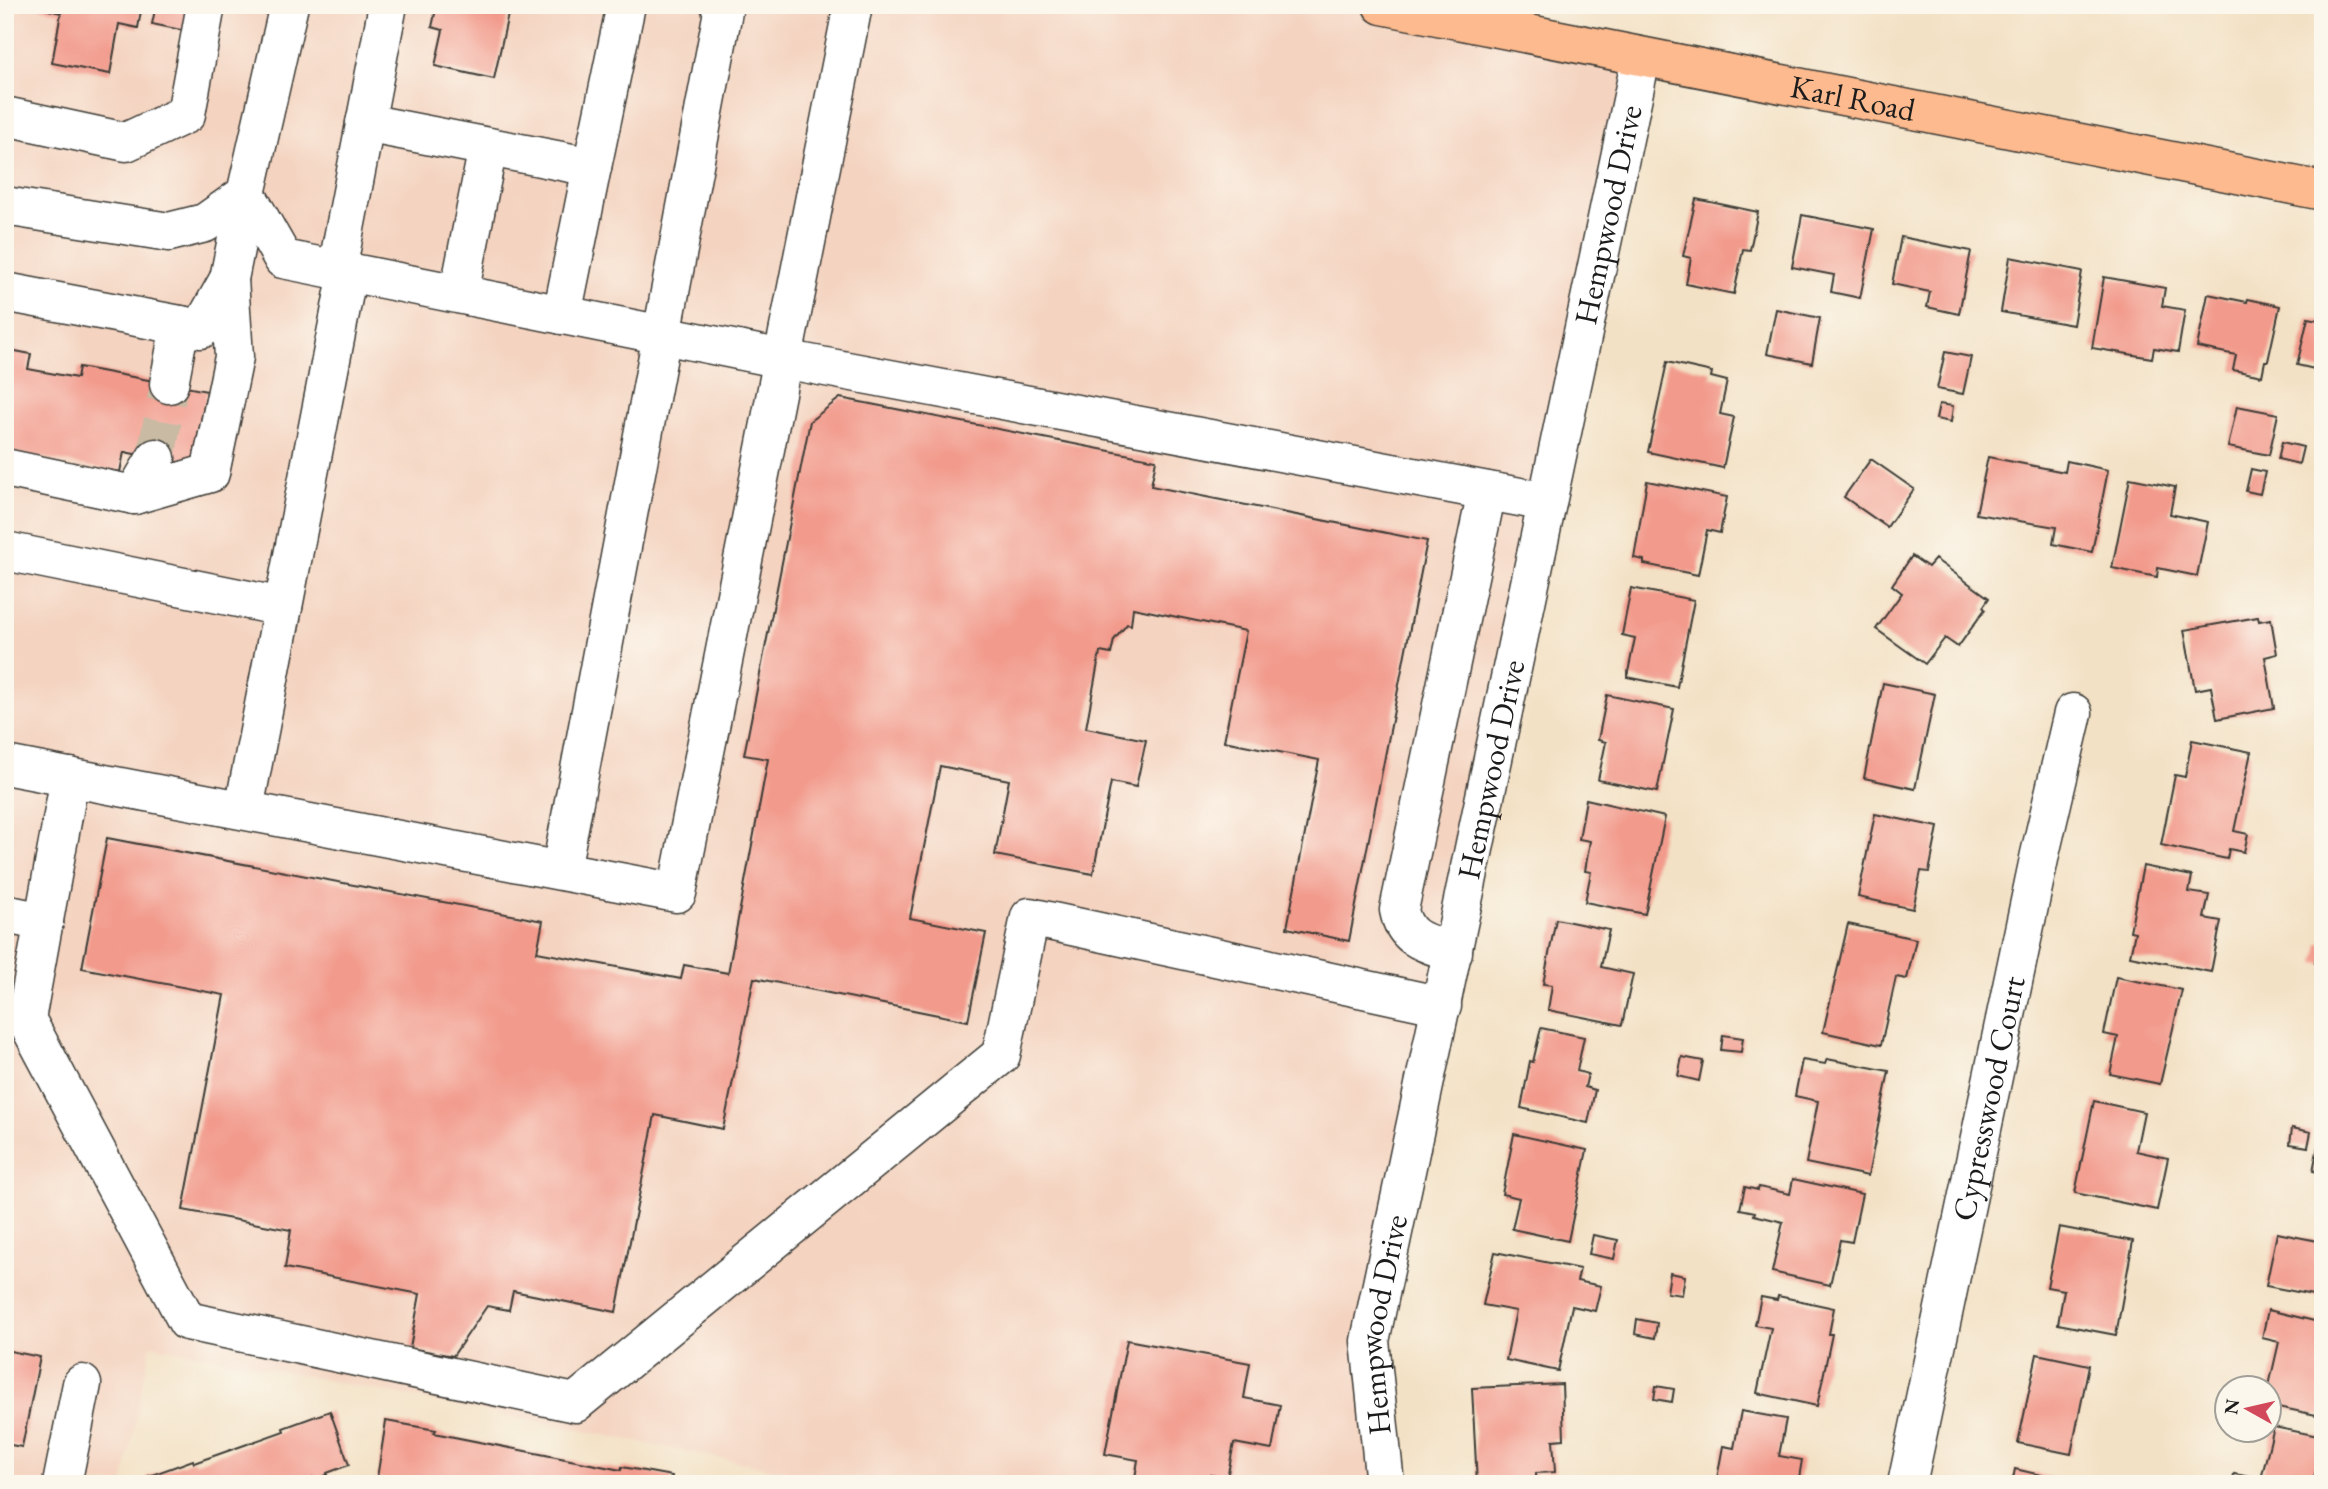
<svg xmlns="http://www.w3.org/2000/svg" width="2328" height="1489" font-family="'EB Garamond',serif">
  <rect width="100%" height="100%" fill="#fbf7ec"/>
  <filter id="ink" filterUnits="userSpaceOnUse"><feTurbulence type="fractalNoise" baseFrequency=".0143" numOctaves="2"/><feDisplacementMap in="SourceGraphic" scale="14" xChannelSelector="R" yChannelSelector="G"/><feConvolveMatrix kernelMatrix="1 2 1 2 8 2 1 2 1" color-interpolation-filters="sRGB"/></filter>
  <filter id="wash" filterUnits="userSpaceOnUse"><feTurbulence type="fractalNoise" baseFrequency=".00686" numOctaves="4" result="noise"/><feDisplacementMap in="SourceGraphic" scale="28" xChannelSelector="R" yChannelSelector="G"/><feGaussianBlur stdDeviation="1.57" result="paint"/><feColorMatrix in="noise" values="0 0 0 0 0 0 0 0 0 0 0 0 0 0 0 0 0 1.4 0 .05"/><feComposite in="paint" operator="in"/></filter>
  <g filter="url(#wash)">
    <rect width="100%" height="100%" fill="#f3e1c5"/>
    <path fill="#f4d3c0" d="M5,5H1399L1641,58L1391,1247L1378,1484H849L151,1345L123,1484H5Z"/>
    <g id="blocks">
      <path fill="#f29b8d" d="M29,5H142L138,28L119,24L110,74L52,63L61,13Z
        M156,5H197L191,32L152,24Z
        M448,5H510L494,79L435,66L443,30L432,27L436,9L447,12Z
        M1696,199L1758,212L1750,250L1743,249L1734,294L1686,284L1691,258L1683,256Z
        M1802,215L1874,229L1860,298L1831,292L1834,275L1792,267Z
        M1901,237L1971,251L1959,314L1927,307L1930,292L1892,284Z
        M2010,257L2082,271L2073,325L2001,312Z
        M2104,277L2165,288L2162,306L2185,310L2178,352L2154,348L2152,358L2092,348Z
        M2208,294L2247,302L2248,299L2280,306L2268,361H2265L2262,376L2233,370L2236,355L2197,347Z
        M1776,309L1820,318L1812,363L1767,354Z
        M2308,318L2323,321V371L2297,365Z
        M5,349L31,354L28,369L77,378L79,367L207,391L192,465L124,452L120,472L5,451Z
        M1945,352L1971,357L1963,394L1937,389Z
        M1667,362L1712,372L1711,377L1727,381L1720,414L1734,417L1723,468L1648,452Z
        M840,398L1156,460L1151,486L1427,541L1349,941L1287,928L1319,760L1224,741L1246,631L1133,608L1131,625L1127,624L1114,640L1111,654L1100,652L1086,728L1146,740L1136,787L1111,782L1093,874L995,855L1009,780L940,766L910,918L986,933L968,1021L754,978L723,1129L655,1115L616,1312L513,1291L509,1310L487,1306L453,1356L410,1348L420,1294L285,1268L291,1230L183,1210L224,995L82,968L107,838L543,921L537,952L681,979L684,965L728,973L768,759L744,755L810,421Z
        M1939,404L1953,406L1951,422L1936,419Z
        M2237,406L2278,414L2269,455L2228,447Z
        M2282,442L2303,447L2299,464L2278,459Z
        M1988,457L2065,472L2067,461L2108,470L2092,552L2053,544L2056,527L1976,514Z
        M1871,459L1914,489L1887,527L1844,497Z
        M2251,469L2265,472L2260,494L2246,491Z
        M2130,478L2175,487L2170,514L2208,522L2197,576L2158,568L2157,577L2112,568Z
        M1647,481L1727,497L1720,533L1707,530L1698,575L1644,564V560L1634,558Z
        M1912,556L1928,567L1935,559L1989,598L1983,607L1985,609L1958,647L1945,638L1925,664L1876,629L1902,593L1892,585Z
        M1631,588L1694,600L1677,687L1627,677L1635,638L1622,635Z
        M2258,617L2259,621L2271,619L2277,654L2265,657L2274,708L2217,719L2211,687L2195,690L2184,630Z
        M1883,683L1935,694L1915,789L1864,778Z
        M1607,695L1674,709L1657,792L1598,780L1606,742L1598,740Z
        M2192,740L2251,752L2234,831L2248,834L2244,852L2229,849L2227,859L2161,845L2175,775L2185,777Z
        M1586,799L1665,817L1645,914L1585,902L1591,872L1585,871L1590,841L1579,839Z
        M1875,814L1938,827L1929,872L1921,871L1913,909L1858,897Z
        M2143,866L2192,876L2189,892L2209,895L2204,918L2221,921L2211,972L2130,956L2135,932L2130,931Z
        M1556,919L1609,930L1601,967L1633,974L1622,1025L1548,1010L1552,985L1543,984Z
        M1848,924L1916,939L1907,979L1896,977L1881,1045L1823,1032Z
        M2319,943H2323V964L2315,963Z
        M2116,977L2182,990L2160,1084L2110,1074L2118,1037L2104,1034Z
        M1541,1028L1584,1037L1577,1071L1588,1074L1585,1087L1595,1090L1588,1123L1521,1108L1530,1061L1533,1062Z
        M1723,1035L1743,1038L1741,1052L1721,1050Z
        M1682,1057L1703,1061L1699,1081L1678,1076Z
        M1827,1059L1889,1071L1868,1176L1806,1163L1818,1101L1795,1096L1802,1060L1825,1064Z
        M2094,1101L2144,1112L2136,1151L2168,1158L2157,1210L2075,1193Z
        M2292,1128L2311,1132L2308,1147L2290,1144Z
        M2321,1131H2323V1173L2313,1171Z
        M1514,1134L1587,1150L1568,1241L1512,1229L1519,1198L1502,1194Z
        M1793,1179L1862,1194L1852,1242L1840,1240L1830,1285L1772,1272L1783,1222L1754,1215L1755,1212L1740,1209L1745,1187L1758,1190L1759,1187L1790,1194Z
        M2322,1223L2323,1297L2266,1286L2277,1233L2318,1241Z
        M2059,1227L2133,1241L2116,1335L2058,1324L2064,1290L2047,1287Z
        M1593,1235L1618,1240L1614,1259L1589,1254Z
        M1495,1252L1580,1269L1577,1281L1601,1286L1595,1311L1572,1306L1558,1371L1506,1360L1516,1311L1483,1305Z
        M1670,1273L1685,1276L1682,1295L1667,1293Z
        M1778,1296L1834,1308L1829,1334H1832L1817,1406L1757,1393L1771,1328L1755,1325L1761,1297L1777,1300Z
        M2268,1310L2323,1323V1406L2321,1416L2268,1405V1390L2279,1342L2262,1338Z
        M1637,1319L1657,1323L1655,1338L1635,1334Z
        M1127,1340L1250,1363L1244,1398L1280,1405L1272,1450L1234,1443L1227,1478L1210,1475L1208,1484H1134L1138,1460L1105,1454Z
        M5,1350L40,1357L22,1447L5,1444Z
        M2037,1354L2089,1365L2071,1454L2018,1443Z
        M1562,1384L1564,1439L1553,1440L1555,1472L1536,1473V1484H1477L1472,1388Z
        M1656,1386L1674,1389L1672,1402L1654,1399Z
        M330,1411L349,1465L327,1473V1475L314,1480L313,1478L312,1481H305L303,1484H149L146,1477L193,1460L194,1463L284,1431L283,1428Z
        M1741,1411L1786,1419L1779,1456L1802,1460L1798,1484H1716L1723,1446L1734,1448Z
        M386,1421L436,1430L434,1433L621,1470L622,1467L672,1476L671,1484H401L377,1478Z
        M2274,1427L2323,1437L2313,1484H2232L2234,1474L2261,1479Z
        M2015,1469L2058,1479V1484H2012Z"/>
    </g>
  </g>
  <g filter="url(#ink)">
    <use href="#blocks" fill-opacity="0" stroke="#3c3a35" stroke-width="2"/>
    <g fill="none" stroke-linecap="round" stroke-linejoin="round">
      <path stroke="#c8baa3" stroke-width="38" stroke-dasharray="38 19" stroke-linecap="butt" d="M156,458L169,384"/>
      <g stroke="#3c3a35" stroke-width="41">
        <g id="minor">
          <path d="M5,116L126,142L186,114L206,5"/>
          <path d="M365,123L592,167L626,5"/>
          <path d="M246,194L283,259L783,359L1547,502"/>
          <path d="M5,206L169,232L205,223L246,194L289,5"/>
          <path d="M337,270L388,5"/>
          <path d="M5,292L201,329L229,279"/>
          <path d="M459,294L488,147"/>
          <path d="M562,315L592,167"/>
          <path d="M169,384L180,325"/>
          <path d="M5,468L134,495L156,458"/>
          <path d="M134,495L210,473L234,357L229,279L246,194"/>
          <path d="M5,551L283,607L348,272"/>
          <path d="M5,765L677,893L853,5"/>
          <path d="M70,777L26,1019L187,1321L575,1403L1001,1055L1030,917L1442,1006"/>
          <path d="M244,809L283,607"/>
          <path d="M561,870L724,6L720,5"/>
          <path d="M5,914L44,922"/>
          <path d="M1453,952C1427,943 1405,941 1399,910L1487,491"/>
          <path d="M62,1484L82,1384"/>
          <path id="s1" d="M1385,1484L1370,1341L1641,58"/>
          <path id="s2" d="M1907,1484L2040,854L2073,713"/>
        </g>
      </g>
      <g stroke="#3c3a35" stroke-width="41">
        <g id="major">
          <path id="s3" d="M1382,5L2323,191"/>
        </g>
      </g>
      <use href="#minor" stroke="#fff" stroke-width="38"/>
      <use href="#major" stroke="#fcba8e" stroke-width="38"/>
    </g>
  </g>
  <g text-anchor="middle" stroke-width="7" stroke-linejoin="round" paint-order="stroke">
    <g font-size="32" fill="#1c1c1c" stroke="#fbf7ec">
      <text dy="11" stroke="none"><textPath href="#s3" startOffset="480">Karl Road</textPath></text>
      <text dy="11" stroke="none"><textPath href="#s1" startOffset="1295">Hempwood Drive</textPath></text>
      <text dy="11" stroke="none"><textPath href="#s1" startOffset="728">Hempwood Drive</textPath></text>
      <text dy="11" stroke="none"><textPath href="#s2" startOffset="394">Cypresswood Court</textPath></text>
      <text dy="11" stroke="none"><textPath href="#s1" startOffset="161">Hempwood Drive</textPath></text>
    </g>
  </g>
  <rect width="2328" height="1489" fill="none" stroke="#fbf7ec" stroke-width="28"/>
  <g transform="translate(2248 1409) rotate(278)"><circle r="33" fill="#fbf7ec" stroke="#a29f99" stroke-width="2"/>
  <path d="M0-5L12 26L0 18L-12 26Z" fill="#d1495b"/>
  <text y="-10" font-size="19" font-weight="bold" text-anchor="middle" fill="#1c1c1c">N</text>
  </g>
</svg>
